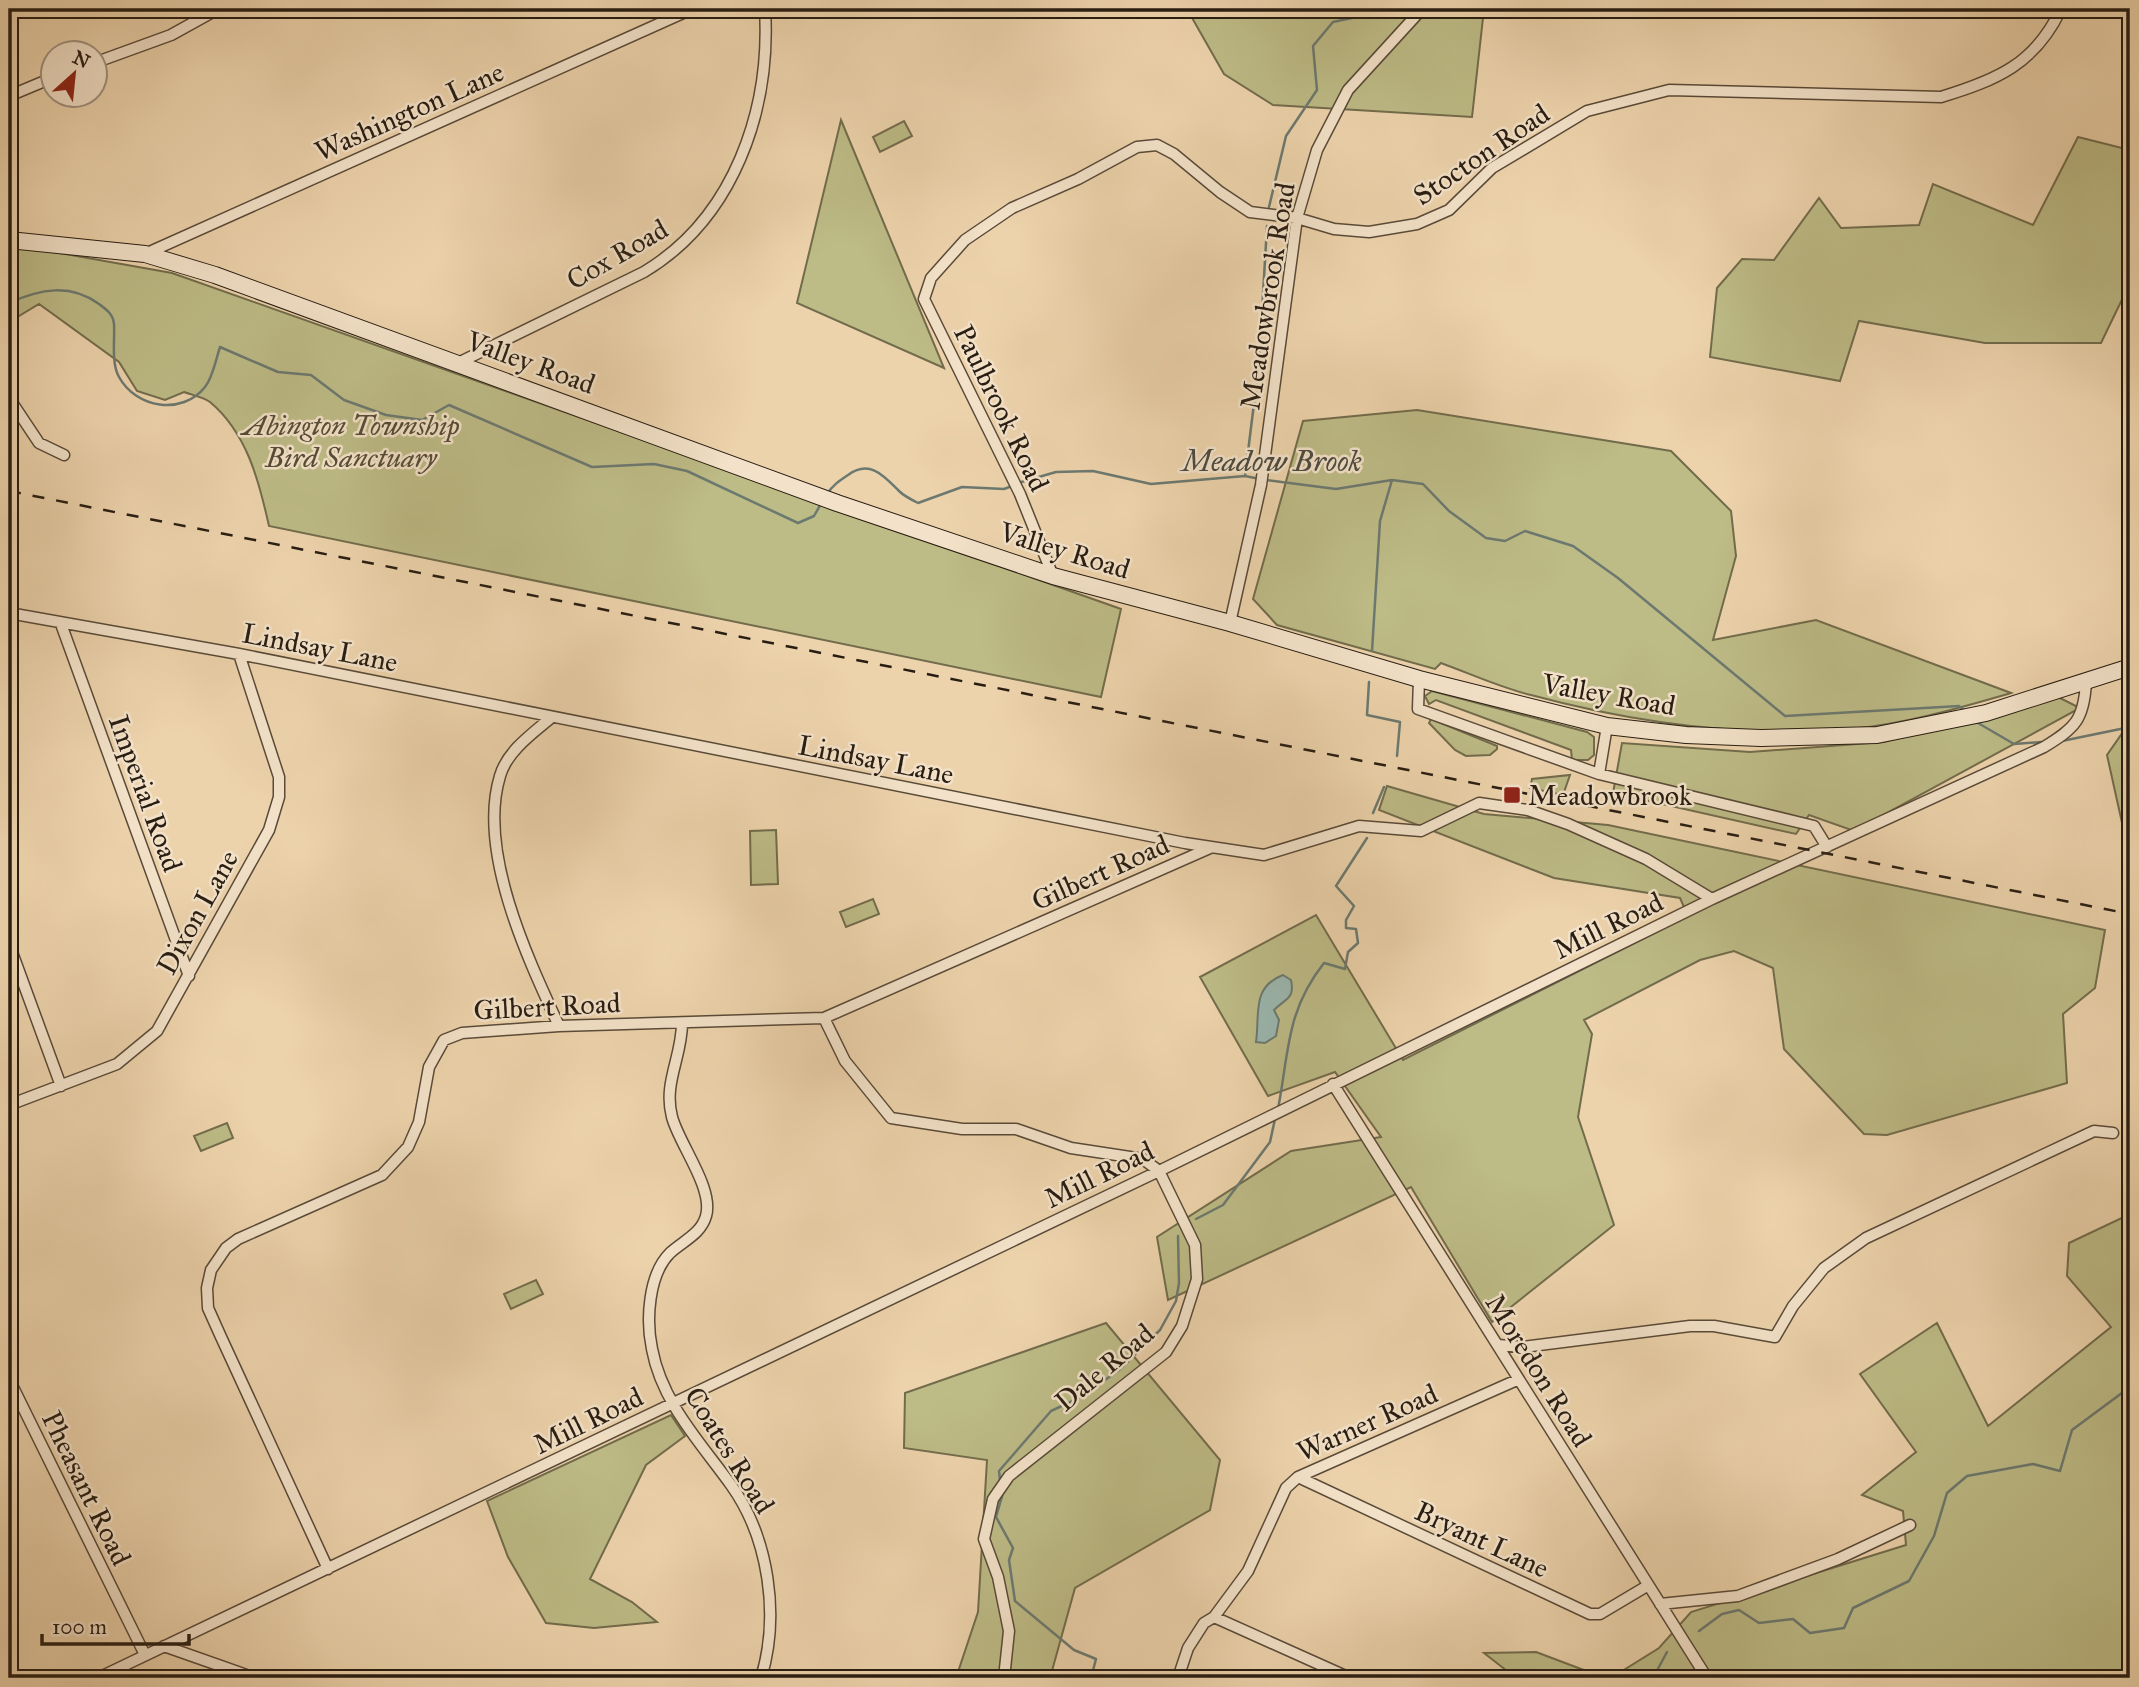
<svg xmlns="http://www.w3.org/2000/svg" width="2139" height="1687" font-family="'IM FELL Great Primer',serif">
  <rect width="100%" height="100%" fill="#edd3ac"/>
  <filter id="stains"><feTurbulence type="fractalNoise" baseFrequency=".00286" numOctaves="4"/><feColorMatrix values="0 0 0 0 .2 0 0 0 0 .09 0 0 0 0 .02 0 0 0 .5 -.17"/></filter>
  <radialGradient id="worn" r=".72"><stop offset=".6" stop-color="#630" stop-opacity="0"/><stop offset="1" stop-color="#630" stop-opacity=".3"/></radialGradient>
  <path fill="#bdbb86" stroke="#726c4c" stroke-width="2" d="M1187,9H1490L1483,18L1472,117L1273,105L1224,74Z
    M841,120L944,368L797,303Z
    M904,121L912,136L880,152L873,137Z
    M2078,137L2130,150V283L2101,343H1985L1859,321L1840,381L1710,357L1717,288L1742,259L1774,260L1819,198L1841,228L1919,225L1933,184L2033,225Z
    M9,244L172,273L1121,609L1101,697L269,526C259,481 247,433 210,402C203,397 192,395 184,392L165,400L137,391L119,362L39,304L9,322Z
    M1417,410L1671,451L1731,511L1736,556L1713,640L1816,620L2011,693C1959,708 1905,724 1851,729C1743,738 1635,723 1531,695C1501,688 1471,674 1441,663L1435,669L1277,625L1253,599L1303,421Z
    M1432,691L1587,732L1594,737V755L1588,760H1572L1571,750L1436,700L1429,704L1425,696Z
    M2056,696L2080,708L1854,831L1809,815L1796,834L1613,793L1622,743L1750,752L1884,742Z
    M1431,719L1497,746V749L1490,755L1466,756L1455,750L1429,723Z
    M2130,722V859L2107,755Z
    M1570,775L1563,795L1530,788L1532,779Z
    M1387,786L1484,814L1608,825L2105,930L2095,988L2063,1014L2067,1083L1887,1135L1864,1134L1784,1049L1773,968L1734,951L1700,960L1584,1020L1592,1034L1578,1117L1614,1225L1492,1322L1411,1187L1168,1300L1157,1237L1291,1151L1381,1137L1335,1072L1268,1096L1200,977L1316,915L1403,1060L1688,916L1680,898L1554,878L1379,810Z
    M776,830L778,884L751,885L750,831Z
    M873,899L879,914L846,927L840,912Z
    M227,1123L233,1138L201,1151L194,1136Z
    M2130,1214V1678H1611L1659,1648L1691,1612L1906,1545L1903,1511L1862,1495L1916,1452L1860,1374L1937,1323L1988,1426L2111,1327L2067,1276L2069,1243Z
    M536,1280L543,1294L511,1309L504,1294Z
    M1106,1323L1220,1460L1210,1510L1075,1588L1050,1678H956L978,1612L987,1460L904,1448L905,1393Z
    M671,1415L685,1436L646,1465L590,1579L632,1602L657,1622L594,1628L546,1623L508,1557L487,1501Z
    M1536,1652L1605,1678H1516L1484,1653Z"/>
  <path fill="#9ab7af" stroke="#6c7970" stroke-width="2" d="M1283,975L1291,980C1295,999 1286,998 1274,1010L1279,1020L1276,1036L1265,1043L1256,1042C1260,1015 1251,987 1283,975Z"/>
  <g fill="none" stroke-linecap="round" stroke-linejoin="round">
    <path stroke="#6c7970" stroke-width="2.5" d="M1269,207L1286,136L1317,90L1313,46L1333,22L1394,9
      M9,303C40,289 70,283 99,304C107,310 113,314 114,324C115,340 111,363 119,377C136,408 182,416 205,387C213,377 216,359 220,347L278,372L311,375L344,400L386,415L422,420L449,405L592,467L654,464L687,471L798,523L814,516L822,502
      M1245,476L1259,363L1267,226
      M1266,480L1336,489L1392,480L1423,484L1449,511L1486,538L1505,541L1525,531L1573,546L1618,578L1785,716L1959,706L1965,711
      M1018,483L1056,472L1093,471L1151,484L1245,476L1260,479
      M827,494C833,485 839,481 848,475C870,459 884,476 899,491C904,496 912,500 918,503L962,487L1004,489L1012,486
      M1372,651L1380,521L1392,480
      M1369,682L1367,715L1400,722L1397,756
      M1978,723L2014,744L2041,742
      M2062,741L2130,727
      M1373,813L1384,787
      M1278,1109C1289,1052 1286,1011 1324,963L1345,969L1348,952L1358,943L1356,929L1346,928V920L1354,906L1336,886L1367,838
      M1196,1219L1223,1205L1270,1142L1275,1119
      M1000,1480L999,1471L1051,1411L1081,1397L1119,1370L1160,1330L1176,1301L1179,1283L1178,1236
      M1003,1493L996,1517L1013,1548L1009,1560L1015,1601L1074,1650L1096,1659L1091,1678
      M1699,1631L1722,1614L1739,1610L1759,1623L1793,1619L1810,1633L1844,1628L1853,1608L1909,1581L1934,1536L1947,1493L1967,1476L2033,1464L2060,1471L2072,1430L2130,1387
      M1653,1678L1667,1652"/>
    <g stroke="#594a38" stroke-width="13">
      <path id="minor" d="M94,63L171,35L218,9
        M9,96L52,78
        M145,254L692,9
        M458,363L644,272C734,218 771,110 765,9
        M9,398L39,443L64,455
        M1053,576L1020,494L924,299L931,278L965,240L1012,208L1078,179L1137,147L1157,145L1174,154L1220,192L1250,212L1297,218L1334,229L1369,232L1417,224L1449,210L1492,168L1587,111L1669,90L1941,97C1997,80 2035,64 2061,9
        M9,613L239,654L1185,843L1264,855L1359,826L1421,831L1479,803L1528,810L1568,824L1646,859L1712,899
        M1230,623L1261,485L1297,218L1317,150L1348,90L1422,9
        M61,624L189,976
        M1419,679L1418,709L1599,774L1814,826L1827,847
        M552,717C533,733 507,751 500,776C477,851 528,959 559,1026
        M1599,774L1607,726
        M9,944L61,1086
        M824,1018L845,1061L891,1118L962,1129H1016L1071,1148L1143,1159L1159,1171L1195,1245L1197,1279L1182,1326L1166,1352L1009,1476L993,1499L984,1539L998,1577L1009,1631L1004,1678
        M682,1023C682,1057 663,1083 672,1117C679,1144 714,1188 706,1216C701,1234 683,1241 670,1253C648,1275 646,1321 652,1349C662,1403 701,1443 731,1485C769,1538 780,1616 761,1678
        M1333,1084L1707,1678
        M9,1105L117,1064L157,1031L269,830L279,797V777L239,654
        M1498,1345L1523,1347L1690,1326H1714L1775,1337L1793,1306L1824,1268L1866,1238L2094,1131L2113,1133
        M9,1379L145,1655
        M1298,1477L1590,1614H1600L1647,1586
        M328,1569L221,1337L208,1308L207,1288L211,1270L226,1248L238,1239L382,1175L408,1147L419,1122L429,1067L444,1040L462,1033L559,1026L824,1018L1210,848
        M1660,1604L1738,1596L1838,1559L1910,1525
        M1214,1617L1350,1678
        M164,1646L255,1678
        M98,1678L1159,1171L1712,899L2044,747C2075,728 2084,720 2086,682
        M1178,1678L1188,1648L1204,1623L1214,1617L1248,1571L1286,1488L1298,1477L1517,1380"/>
    </g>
    <g stroke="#281d12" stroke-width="18">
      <path id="secondary" d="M9,240L145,254L215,275L837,503L1053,576L1230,623L1419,679L1607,726L1686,735L1761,738L1877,735L1986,713L2130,667"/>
    </g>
    <use href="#minor" stroke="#f3e2c9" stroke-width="10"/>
    <use href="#secondary" stroke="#f3e2c9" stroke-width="16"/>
    <path stroke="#281d12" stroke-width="2.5" stroke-dasharray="12 12" stroke-linecap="butt" d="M9,491L2130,914"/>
  </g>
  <rect fill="#8f2418" stroke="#f3e2c9" stroke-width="2.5" x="1503" y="786" width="18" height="18" rx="3.5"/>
  <g text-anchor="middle" stroke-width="5" stroke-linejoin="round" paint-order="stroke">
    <g font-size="28" fill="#281d12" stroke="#f3e2c9">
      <text transform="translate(409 111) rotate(-24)" y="10">Washington Lane</text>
      <text transform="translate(1481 154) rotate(-34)" y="10">Stocton Road</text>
      <text transform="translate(617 254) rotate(-30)" y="10">Cox Road</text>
      <text transform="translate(1267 296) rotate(-81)" y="10">Meadowbrook Road</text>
      <text transform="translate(531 362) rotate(20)" y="10">Valley Road</text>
      <text transform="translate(1002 408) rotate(64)" y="10">Paulbrook Road</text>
      <text transform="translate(1065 550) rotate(17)" y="10">Valley Road</text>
      <text transform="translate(320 647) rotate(11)" y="10">Lindsay Lane</text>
      <text transform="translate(1609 694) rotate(10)" y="10">Valley Road</text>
      <text transform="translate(876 759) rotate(11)" y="10">Lindsay Lane</text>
      <text transform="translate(146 793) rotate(70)" y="10">Imperial Road</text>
      <text transform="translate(1100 872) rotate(-24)" y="10">Gilbert Road</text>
      <text transform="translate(197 912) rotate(-61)" y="10">Dixon Lane</text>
      <text transform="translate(1608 925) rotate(-26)" y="10">Mill Road</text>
      <text transform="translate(547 1006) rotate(-3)" y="10">Gilbert Road</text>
      <text transform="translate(1099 1174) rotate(-26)" y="10">Mill Road</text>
      <text transform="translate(1104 1367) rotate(-40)" y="10">Dale Road</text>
      <text transform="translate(1539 1370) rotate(58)" y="10">Moredon Road</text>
      <text transform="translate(588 1420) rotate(-26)" y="10">Mill Road</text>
      <text transform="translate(1367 1422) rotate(-24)" y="10">Warner Road</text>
      <text transform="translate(730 1450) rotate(58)" y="10">Coates Road</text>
      <text transform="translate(87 1488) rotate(64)" y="10">Pheasant Road</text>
      <text transform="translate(1482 1539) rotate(25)" y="10">Bryant Lane</text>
    </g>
    <g font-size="28" font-style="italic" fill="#554c35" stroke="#f3e2c9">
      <text x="351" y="435">Abington Township<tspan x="351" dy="32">Bird Sanctuary</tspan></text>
    </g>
    <g font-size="28" fill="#281d12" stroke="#f3e2c9" text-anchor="start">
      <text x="1528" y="805">Meadowbrook</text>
    </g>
    <g font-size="30" font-style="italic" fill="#4a4b41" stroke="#f3e2c9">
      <text x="1272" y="471">Meadow Brook</text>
    </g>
  </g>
  <rect width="2139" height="1687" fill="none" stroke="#edd3ac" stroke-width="35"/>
  <rect x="10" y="10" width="2118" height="1666" fill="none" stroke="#281d12" stroke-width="3.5"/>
  <rect x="18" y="18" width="2104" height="1652" fill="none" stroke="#281d12" stroke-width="2"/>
  <g transform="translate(74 74) rotate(27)"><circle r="33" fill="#f3e2c9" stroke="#a29380" stroke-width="2"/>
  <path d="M0-5L12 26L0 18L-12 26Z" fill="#8f2418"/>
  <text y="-10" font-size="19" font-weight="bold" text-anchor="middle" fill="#281d12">N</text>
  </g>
  <path d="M42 1634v10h147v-10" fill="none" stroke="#281d12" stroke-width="3.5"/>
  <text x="52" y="1634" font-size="21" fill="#281d12" stroke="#f3e2c9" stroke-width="5" paint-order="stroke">100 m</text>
  <rect width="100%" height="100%" filter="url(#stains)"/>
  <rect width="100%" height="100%" fill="url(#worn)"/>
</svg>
